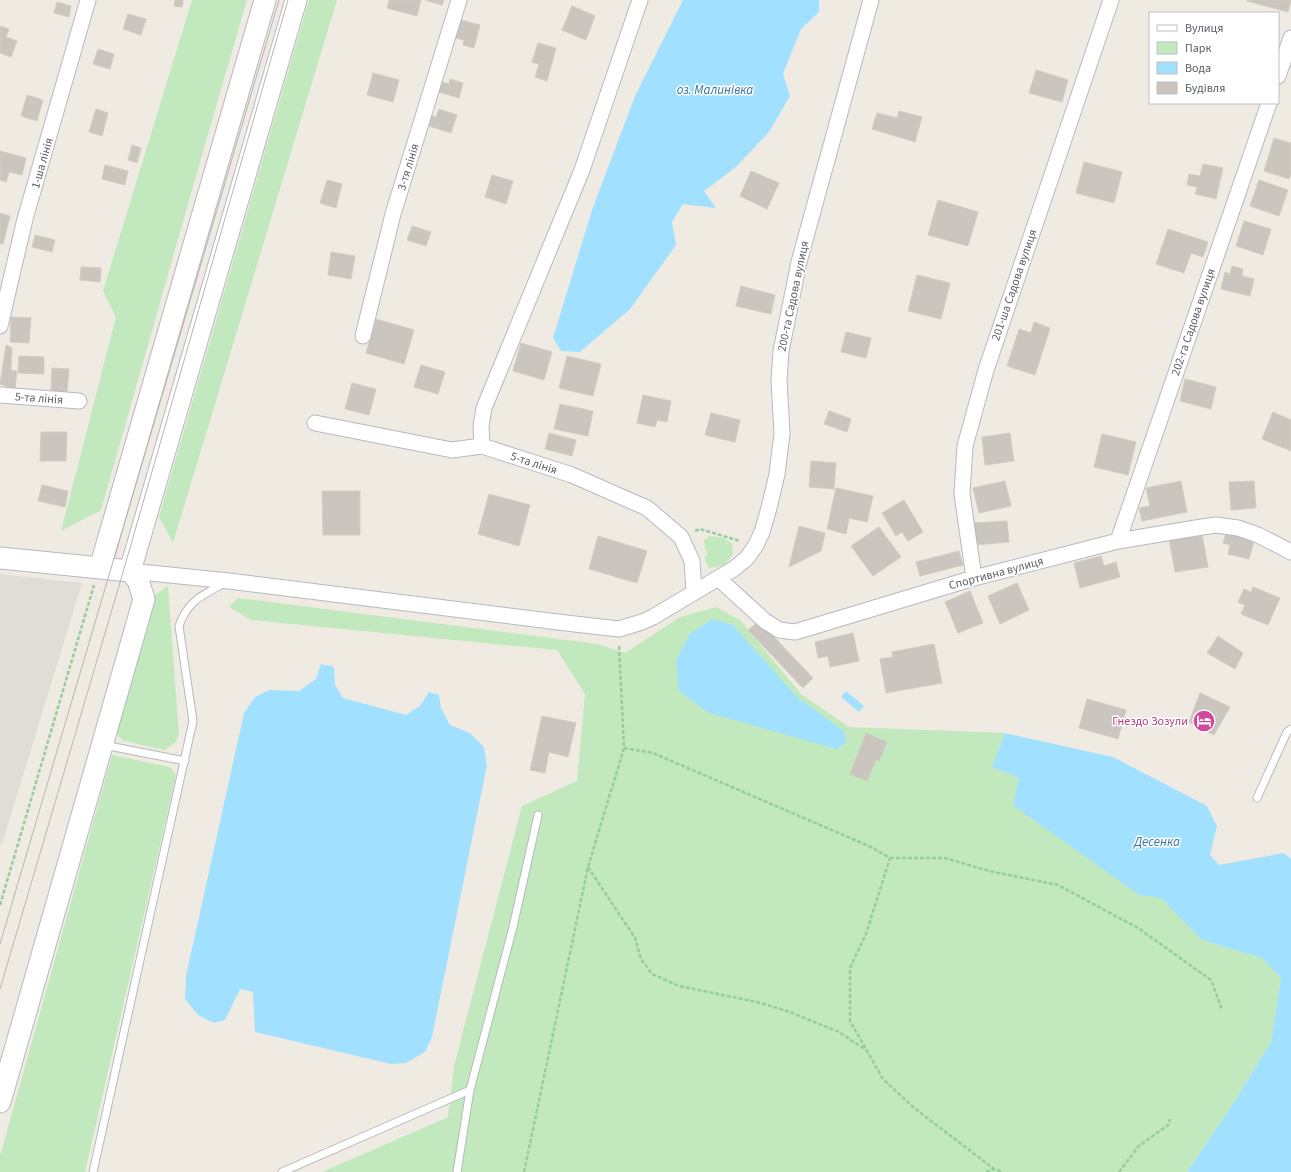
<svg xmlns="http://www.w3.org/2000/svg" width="1291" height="1172" font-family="'Source Sans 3',sans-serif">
  <rect width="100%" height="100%" fill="#efebe2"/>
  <path fill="#dfddd7" d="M0,574L82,583L2,844L0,843Z"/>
  <path fill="#c1e9bd" d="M192,0H247L200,162L101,510L61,531L116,317L103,291Z
    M309,0H337L173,543L159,517Z
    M710,536L724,538L732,544L733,554L725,565L710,568L706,563L705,556L708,554L705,549L704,540Z
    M168,586L179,735L175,743L165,750L124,741L118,736V728L155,595Z
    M238,598L598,644L625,653L680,617L716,607L740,620L801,694L849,727L1005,733L992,767L1019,778L1139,895L1161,897L1202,940L1262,958L1281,978L1271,1042L1233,1104L1187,1172H322L448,1117L454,1066L522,806L577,781L585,694L557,650L251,620L229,607Z
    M112,755L170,767L176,775L85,1172H0V1156Z"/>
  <path fill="#a2e0ff" d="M683,0H819V12L801,29L783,74L790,96L769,132L736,167L704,191L716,208L683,204L672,222L676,245L630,309L580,352L561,351L553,338L592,210L635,96Z
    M712,619L733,625L797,697L844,731L846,742L837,749L709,713L679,691L676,661L689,635Z
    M321,664L334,667L335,685L343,698L406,715L420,706L429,692L439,695L441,708L450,725L470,733L484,747L487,765L432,1037L425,1052L406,1063L391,1064L255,1032L253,992L240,989L225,1020L214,1023L198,1015L185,999L186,976L244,713L255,697L269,690L299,691L316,679Z
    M846,691L864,706L859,712L841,697Z
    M1005,733L1113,757L1207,806L1217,826L1210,855L1219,865L1284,853L1291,859V1172H1187L1233,1104L1271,1042L1281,978L1262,958L1202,940L1161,898L1139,895L1013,805L1019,778L992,767Z"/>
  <path fill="#cac5bf" stroke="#d4ccc0" d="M175,0H183L182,7L174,6Z
    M389,0H421L417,16L387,8Z
    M425,0H444L442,5Z
    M1248,0H1291L1288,12L1247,1Z
    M57,2L71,6L69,17L54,13Z
    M572,6L595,16L586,40L562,30Z
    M128,14L146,19L141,35L123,29Z
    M461,20L480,25L474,48L463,45L464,40L456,38Z
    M0,26L9,29L6,37L17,41L11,57L0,53Z
    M538,43L556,48L547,81L535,77L539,64L532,62Z
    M98,49L114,54L110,69L93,64Z
    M1036,70L1068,80L1062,102L1029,93Z
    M373,73L399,80L393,102L367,95Z
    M450,79L463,83L459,98L439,92L442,82L449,84Z
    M27,95L43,100L37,121L21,116Z
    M96,109L108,113L102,136L89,132Z
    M439,109L457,115L451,133L429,126L432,116L436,117Z
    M899,111L922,117L915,142L872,129L877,113L897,118Z
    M1274,138L1291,143V174L1289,179L1264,171Z
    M132,145L141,148L137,163L128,160Z
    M0,151L26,158L22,175L9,172L6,182L0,180Z
    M1084,162L1122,172L1114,203L1076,193Z
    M1203,164L1223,168L1216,199L1195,194L1197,187L1187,185L1189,174L1200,176Z
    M105,165L128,171L125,185L102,179Z
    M751,171L779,183L767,209L740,196Z
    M492,175L513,181L506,204L485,197Z
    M327,180L342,184L336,208L320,203Z
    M1259,180L1288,190L1279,216L1250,206Z
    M938,200L978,212L968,246L928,235Z
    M0,213L10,216L3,244H0Z
    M1244,221L1271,229L1263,255L1236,246Z
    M412,226L431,232L426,246L407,240Z
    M1168,229L1208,242L1203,257L1191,253L1184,273L1156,264Z
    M35,235L55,240L52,252L32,247Z
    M331,252L355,256L351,279L328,275Z
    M1232,266L1243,269L1242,276L1254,279L1250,296L1221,289L1225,272L1230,274Z
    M81,267L101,268L100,282L80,280Z
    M917,275L950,283L941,319L908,311Z
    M741,286L775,295L771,314L736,306Z
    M11,317L31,318L29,343L10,342Z
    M376,319L414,330L404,364L366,353Z
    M1034,322L1050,328L1035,375L1007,366L1019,329L1031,333Z
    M846,332L871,338L866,358L841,352Z
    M521,343L552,352L544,380L513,371Z
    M6,345L12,348L11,370L17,371L15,389L0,384Z
    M19,356L44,357V374L18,373Z
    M567,356L601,364L593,396L559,388Z
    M421,365L445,372L438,394L414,387Z
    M52,368L69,369L67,392L51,391Z
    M1185,379L1216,387L1211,409L1180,401Z
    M352,383L376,389L369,415L345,409Z
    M643,395L671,401L667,422L657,420L655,427L637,423Z
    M560,404L593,411L588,436L554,429Z
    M829,411L851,419L847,432L824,424Z
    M1273,412L1291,420V451L1262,439Z
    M711,413L740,420L735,442L705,435Z
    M41,432H67L66,461H40Z
    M549,433L576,440L572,456L545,449Z
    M1010,433L1014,461L985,465L982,437Z
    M1102,434L1136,442L1128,475L1094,467Z
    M811,461L836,463L834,489L809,487Z
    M1005,481L1011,506L979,513L973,488Z
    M1181,481L1187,512L1142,521L1139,508L1150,506L1146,488Z
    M1254,481L1256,508L1231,510L1229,482Z
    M42,485L68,491L65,507L38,501Z
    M836,488L873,496L867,522L849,518L846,534L827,529Z
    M322,491H360V535H323Z
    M489,494L530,505L519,546L478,534Z
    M904,500L923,532L908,541L902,532L896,536L882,513Z
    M1007,521L1009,542L975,545L973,523Z
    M799,526L825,533L821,551L789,567Z
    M879,527L901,557L873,576L851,546Z
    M1226,533L1254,541L1249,559L1228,554L1230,545L1223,543Z
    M1202,534L1208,567L1175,572L1169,539Z
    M598,536L647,551L637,583L589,569Z
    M959,551L963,565L920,576L916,562Z
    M1101,556L1104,566L1116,562L1120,577L1080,588L1074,563Z
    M1017,583L1029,610L1000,624L988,596Z
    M1253,587L1280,598L1268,625L1241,614L1245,605L1238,602L1244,589L1251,592Z
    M970,591L983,623L958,633L945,602Z
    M759,621L813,678L803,688L748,630Z
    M853,633L859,661L830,667L828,656L818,658L815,642Z
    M1218,636L1243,653L1235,669L1207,653Z
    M934,644L942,683L886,693L880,659L893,657L892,652Z
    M1200,693L1230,707L1214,735L1189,722Z
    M1087,699L1126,710L1118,739L1079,728Z
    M542,716L576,723L568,757L549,752L545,773L530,770Z
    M866,733L887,742L879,761L876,760L867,781L850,774Z"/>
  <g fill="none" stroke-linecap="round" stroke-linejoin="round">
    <g stroke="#b5babe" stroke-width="9">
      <path id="service" d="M104,745L185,761
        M1257,798L1287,732L1291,729
        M93,1172L193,721L179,626C188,600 203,595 225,583
        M282,1172L470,1090
        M457,1172L470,1090L513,927L538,815"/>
    </g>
    <g stroke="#b5babe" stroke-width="17">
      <path id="minor" d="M1278,76L1291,38
        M0,326L25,219L88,0
        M363,336L393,214L459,0
        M0,395L79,401
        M315,423L452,450L482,446L572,475L647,508L681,537L692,561L694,592
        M482,446L481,426L484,408L582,170L640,0
        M1118,541L1269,103
        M130,571L229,581L566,623L619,629L642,622L653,617L735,568L747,558L756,545L762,532L769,508L777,474L782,434L779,380L781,351L799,262L871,0
        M718,578L765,621L779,630L795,632L974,578L1118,541L1202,527L1216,525L1238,528L1258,535L1291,552
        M974,578L962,494L965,446L986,370L1111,0"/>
    </g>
    <g stroke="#b4b9be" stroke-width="23">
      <path id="secondary" d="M0,558L130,571L138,580L144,599L0,1102
        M100,568L265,0
        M130,571L296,0"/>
    </g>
    <path stroke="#96cda0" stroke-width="2.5" stroke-dasharray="4 2" stroke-linecap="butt" d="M695,531L700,529L740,541
      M624,748L653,753L871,847L890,858L866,934L850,968V1021L883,1079L913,1107L994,1169L1003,1172
      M890,858H945L989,871L1058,885L1138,928L1211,980L1222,1010
      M588,867L635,938L641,959L652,974L679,986L757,1002L790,1012L839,1032L866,1050
      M0,905L94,585
      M524,1172L588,867L624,748L619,645
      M986,1172L994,1169
      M1119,1172L1139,1146L1168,1125L1170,1119"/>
    <use href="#service" stroke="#fff" stroke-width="7"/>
    <use href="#minor" stroke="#fff" stroke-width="15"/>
    <use href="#secondary" stroke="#fff" stroke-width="21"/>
    <path stroke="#b4b5b6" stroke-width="1" d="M0,944L279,0
      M0,989L121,579L288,0"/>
  </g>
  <defs>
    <g id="hotel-disc" transform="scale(1.15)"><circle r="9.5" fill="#d1479c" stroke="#fff"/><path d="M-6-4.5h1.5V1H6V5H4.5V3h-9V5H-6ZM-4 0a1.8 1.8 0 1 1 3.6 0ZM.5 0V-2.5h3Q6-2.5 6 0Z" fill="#fff"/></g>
  </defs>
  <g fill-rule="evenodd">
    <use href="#hotel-disc" x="1204" y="721"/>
  </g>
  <g text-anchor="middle" stroke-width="3" stroke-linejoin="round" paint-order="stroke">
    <g font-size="12" fill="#5b6065" stroke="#fff">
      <text transform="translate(42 163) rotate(-74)" y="4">1-ша лінія</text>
      <text transform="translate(408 167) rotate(-73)" y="4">3-тя лінія</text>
      <text transform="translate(1014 285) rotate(-71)" y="4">201-ша Садова вулиця</text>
      <text transform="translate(793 296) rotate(-78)" y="4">200-та Садова вулиця</text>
      <text transform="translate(1193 322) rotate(-71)" y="4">202-га Садова вулиця</text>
      <text transform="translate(39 398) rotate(4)" y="4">5-та лінія</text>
      <text transform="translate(534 463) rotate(18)" y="4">5-та лінія</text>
      <text transform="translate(996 573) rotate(-15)" y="4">Спортивна вулиця</text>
    </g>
    <g font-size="12" fill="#b23c85" stroke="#fff" text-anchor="end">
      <text x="1188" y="725">Гнездо Зозули</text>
    </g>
    <g font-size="13" font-style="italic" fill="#3277a7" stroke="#fff">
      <text x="715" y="94">оз. Малинівка</text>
      <text x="1157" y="846">Десенка</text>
    </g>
  </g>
  <rect x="1149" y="12" width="130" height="92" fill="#ffffff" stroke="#bdbfc1"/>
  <rect x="1157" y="25" width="20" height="6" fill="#ffffff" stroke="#bdbfc1"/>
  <text x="1185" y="32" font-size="12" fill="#5b6065">Вулиця</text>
  <rect x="1157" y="42" width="20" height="12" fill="#c1e9bd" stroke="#bdbfc1"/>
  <text x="1185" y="52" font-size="12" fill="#5b6065">Парк</text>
  <rect x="1157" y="62" width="20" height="12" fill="#a2e0ff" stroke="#bdbfc1"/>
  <text x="1185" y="72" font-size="12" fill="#5b6065">Вода</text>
  <rect x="1157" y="82" width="20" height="12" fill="#cac5bf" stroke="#bdbfc1"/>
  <text x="1185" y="92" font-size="12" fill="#5b6065">Будівля</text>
</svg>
